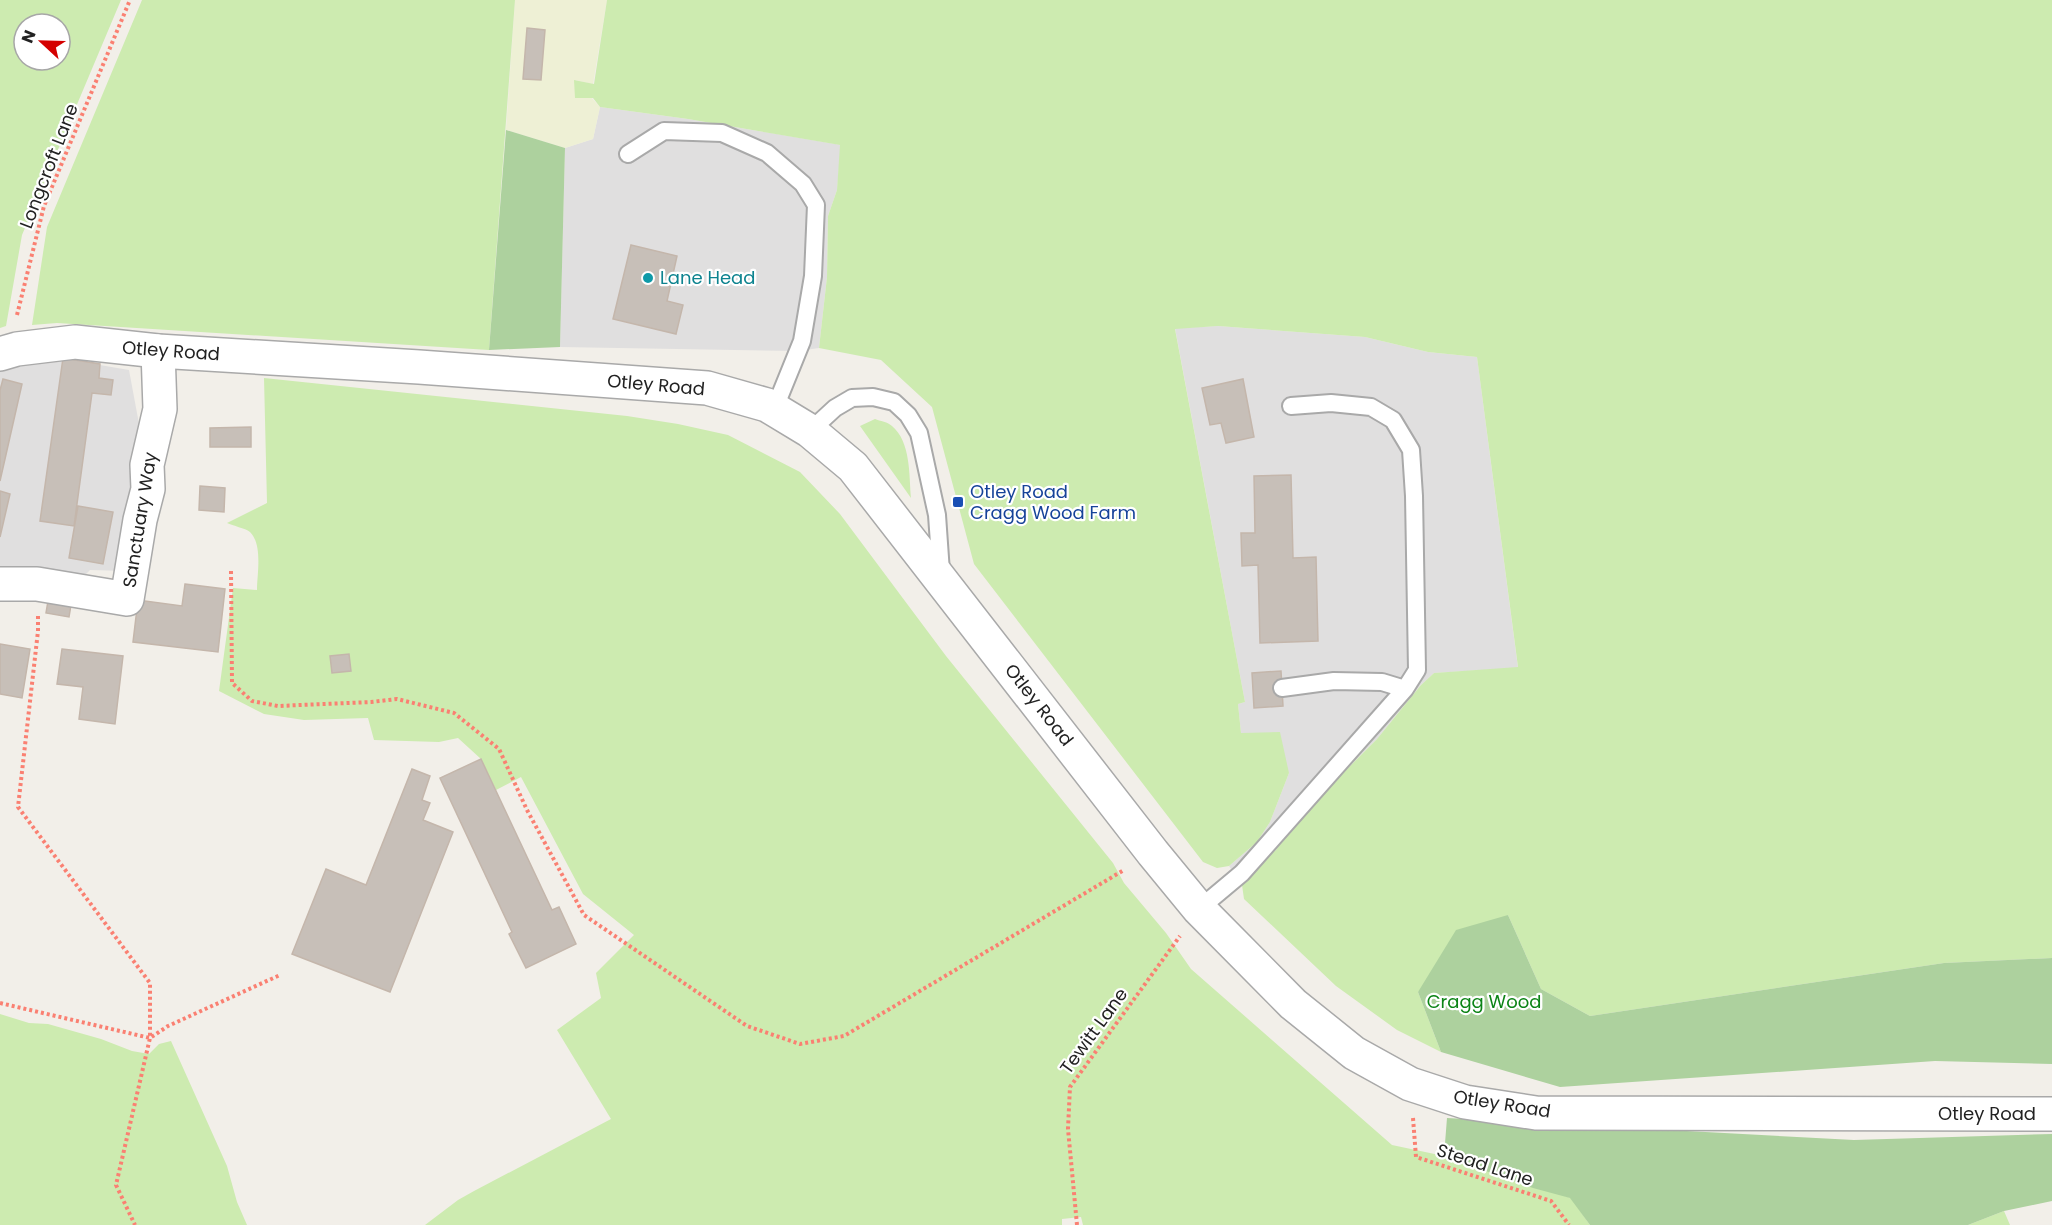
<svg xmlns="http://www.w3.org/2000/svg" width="2052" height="1225" font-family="Poppins,sans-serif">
  <rect width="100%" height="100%" fill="#f2efe9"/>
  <path fill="#e0dfdf" d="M600,107L688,119L841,145L837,190L828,216L827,277L819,348L798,351L560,347L565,148L593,139Z
    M1218,326L1365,337L1428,352L1477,357L1518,668L1434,673L1421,685L1377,739L1295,821L1276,850L1255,865L1242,885L1229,866L1257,842L1270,822L1289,773L1241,733L1238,704L1245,702L1175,328Z
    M53,357L129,370L142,440L125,571L90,570L77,583L0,568V364Z"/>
  <path fill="#eef0d5" d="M515,0H607L593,84L575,80L600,107L593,139L565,148L506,130Z"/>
  <path fill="#cdebb0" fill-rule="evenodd" d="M0,0H121L22,235L6,326L0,328ZM24,24H60V60H24Z
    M142,0H515L489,350L57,323L32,325L47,227Z
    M607,0H2052V958L1944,963L1590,1016L1541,989L1508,915L1418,992L1441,1052L1397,1030L1336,986L1244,899L1242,885L1255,865L1276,850L1295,821L1377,739L1421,685L1434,673L1518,667L1477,357L1428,352L1365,337L1218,326L1175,329L1245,702L1238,704L1241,733L1280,732L1289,773L1270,822L1257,842L1229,866L1217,868L1203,862L974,564L932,407L881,360L819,348L827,277L828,216L837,190L840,145L688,119L600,107L593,98H575L574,80L594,84Z
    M264,378L627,416L678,424L728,435L800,472L840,514L946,656L1113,863L1124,883L1166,933L1191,969L1392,1145L1444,1156L1571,1198L1590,1225H1083L1081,1217L1062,1219V1225H425L458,1200L474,1191L611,1119L557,1030L601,998L596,973L634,935L583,894L521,777L496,790L481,759L458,738L439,742L374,740L368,718L304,720L264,714L219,691L233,588L257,590C257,574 263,545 250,532C245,528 233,526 227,523L267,503Z
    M875,419C880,421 888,422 892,426C911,442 909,475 911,498L860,426Z
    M0,1014L29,1023L48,1024L101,1039L132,1051L149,1054L159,1044L171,1041L227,1166L237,1202L247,1225H0Z
    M2004,1211L2010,1225H1968Z"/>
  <path fill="#add19e" d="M506,130L565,148L560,347L489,350Z
    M1508,915L1541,989L1590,1016L1944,963L2052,958V1064L1935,1061L1560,1087L1441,1052L1418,992L1456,930Z
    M1447,1118L1854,1140L2052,1134V1201L2004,1211L1968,1225H1590L1570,1198L1533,1188L1444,1156Z"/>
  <path fill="#c7bfb8" stroke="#c4b6ab" stroke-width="1.5" d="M527,28L545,30L541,80L523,79Z
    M631,245L677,256L667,301L683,305L676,334L613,319Z
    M63,358L100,364L99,378L113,380L111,395L92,393L74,526L40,521Z
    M3,379L22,384L0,481V390Z
    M1243,379L1254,437L1226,443L1221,423L1210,425L1202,388Z
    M251,427V447H210V428Z
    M1291,475L1293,558L1316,557L1318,641L1260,643L1258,565L1242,566L1241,533H1255L1254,476Z
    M200,486L225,488L224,512L199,510Z
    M0,491L10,494L0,537Z
    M78,506L113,512L103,564L69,558Z
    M185,584L225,589L218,652L133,642L138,600L182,606Z
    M49,595L72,599L69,617L46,613Z
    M0,644L30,649L22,698L0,694Z
    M62,649L123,656L115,724L79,719L83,687L57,684Z
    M349,654L351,671L332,673L330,656Z
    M1281,671L1283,706L1254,708L1252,673Z
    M481,759L552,910L559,907L576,944L526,968L509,934L512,932L440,778Z
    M412,769L430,776L422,800L430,803L423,820L453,832L390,992L292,954L326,869L366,885Z"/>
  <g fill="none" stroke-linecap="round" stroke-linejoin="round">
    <g stroke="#a9a9a9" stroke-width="20">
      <path id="service" d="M628,154L664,131L722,133L767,153L803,184L816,205L813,276L802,341L774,410
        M810,431L835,408L852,398L873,397L894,402L908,415L919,433L937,515L941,572
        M1282,688L1334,681L1382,682L1405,689
        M1199,909L1242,873L1405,689L1417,670L1414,496L1411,450L1393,420L1371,407L1331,403L1291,406"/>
    </g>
    <g stroke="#a9a9a9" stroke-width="36">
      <path id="minor" d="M0,584H37L127,599L140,520L148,489L147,465L160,409L158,351"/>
    </g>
    <g stroke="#a9a9a9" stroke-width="36">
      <path id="tertiary" d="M0,354L17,349L75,342L158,351L419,367L707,388L767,405L810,431L853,467L1153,853L1199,909L1293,1004L1354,1053L1410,1084L1465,1102L1536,1113L2052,1114"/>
    </g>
    <path stroke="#fa8072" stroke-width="4" stroke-dasharray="3 3" stroke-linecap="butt" d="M17,315L44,206L130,0
      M231,571L232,683L252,701L278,706L371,702L397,699L454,713L499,749L527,810L584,915L747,1026L800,1044L844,1036L1124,870
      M38,616V631L18,807L150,983V1038L116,1185L135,1225
      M0,1003L150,1038L168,1026L280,975
      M1413,1118L1416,1157L1551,1201L1569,1225
      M1077,1225L1068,1129L1070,1087L1180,936"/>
    <use href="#service" stroke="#fff" stroke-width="16"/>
    <use href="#minor" stroke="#fff" stroke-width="33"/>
    <use href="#tertiary" stroke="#fff" stroke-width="33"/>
  </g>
  <circle fill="#0f9aa8" stroke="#fff" stroke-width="2" cx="648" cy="278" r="6"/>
  <rect fill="#1a4fb4" stroke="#fff" stroke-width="2" x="952" y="496" width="12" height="12" rx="3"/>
  <g text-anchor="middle" stroke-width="4.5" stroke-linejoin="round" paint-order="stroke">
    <g font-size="18" fill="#222" stroke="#fff">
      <text transform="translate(49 166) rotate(-69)" y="6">Longcroft Lane</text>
      <text transform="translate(171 351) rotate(4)" y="6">Otley Road</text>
      <text transform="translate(656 385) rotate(5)" y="6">Otley Road</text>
      <text transform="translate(140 520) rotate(-81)" y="6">Sanctuary Way</text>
      <text transform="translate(1039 705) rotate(52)" y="6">Otley Road</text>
      <text transform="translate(1094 1031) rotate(-54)" y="6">Tewitt Lane</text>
      <text transform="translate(1502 1104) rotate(9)" y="6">Otley Road</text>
      <text x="1987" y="1120">Otley Road</text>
      <text transform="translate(1485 1165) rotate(18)" y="6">Stead Lane</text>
    </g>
    <g font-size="18" fill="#0d838f" stroke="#fff" text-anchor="start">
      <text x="660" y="284">Lane Head</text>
    </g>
    <g font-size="18" fill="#164399" stroke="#fff" text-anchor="start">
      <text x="970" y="498">Otley Road<tspan x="970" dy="21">Cragg Wood Farm</tspan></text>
    </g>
    <g font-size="18" fill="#0c8416" stroke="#fff">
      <text x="1484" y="1008">Cragg Wood</text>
    </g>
  </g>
  <g transform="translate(42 42) rotate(292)"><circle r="28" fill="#ffffff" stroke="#a7a7a7" stroke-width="1.5"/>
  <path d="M0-4.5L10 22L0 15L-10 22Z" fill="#d40000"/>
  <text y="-9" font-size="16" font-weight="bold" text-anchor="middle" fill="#222222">N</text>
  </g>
</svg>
